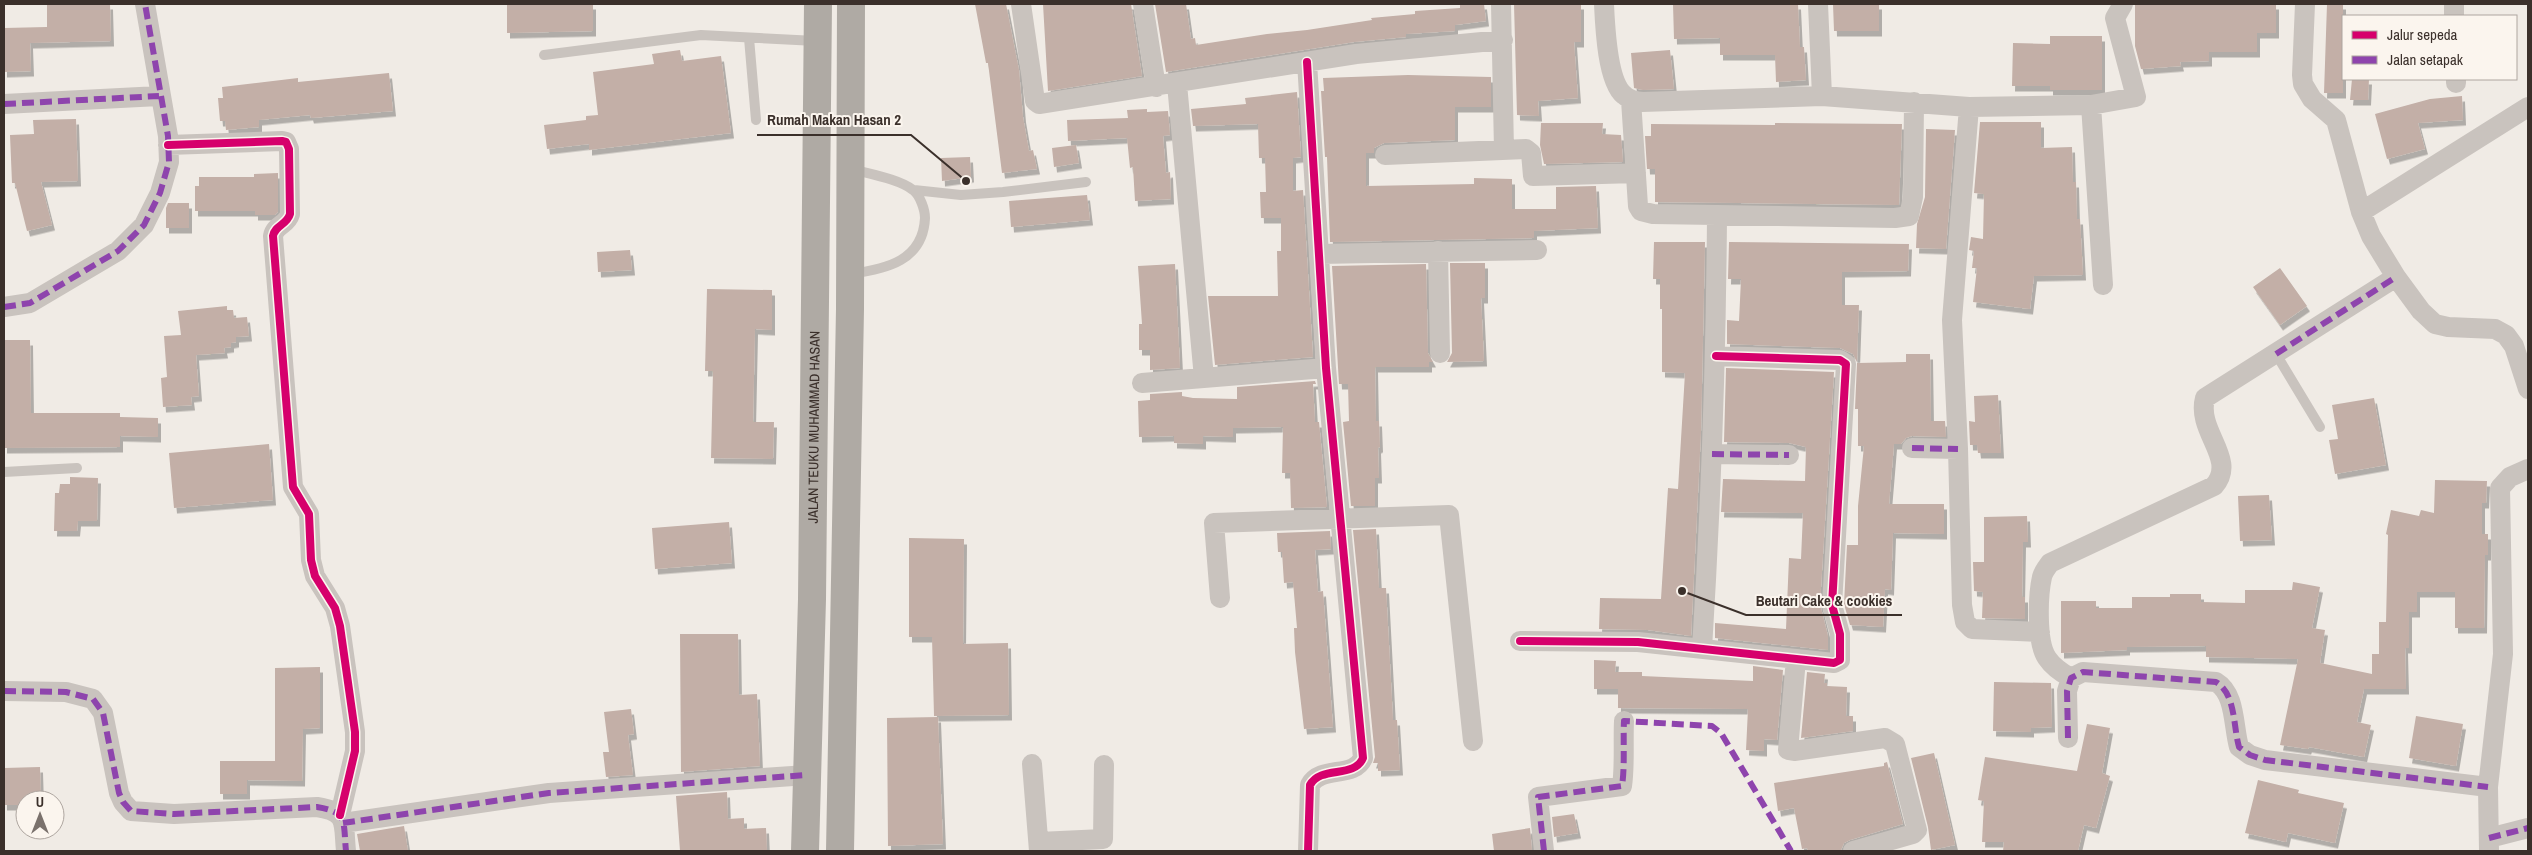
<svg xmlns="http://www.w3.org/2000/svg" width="2532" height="855" font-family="'Archivo Narrow',sans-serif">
  <defs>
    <filter id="shadow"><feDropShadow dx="3" dy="5.5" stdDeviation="0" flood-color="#0004"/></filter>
  </defs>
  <rect width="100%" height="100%" fill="#f0ebe5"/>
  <path fill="#c3afa7" filter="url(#shadow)" d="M47,4H110L111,41L30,43L31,71L4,72V28L47,27Z
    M507,4H593V31L507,33Z
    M975,4H1006L1019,70L1023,117L1029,151L1033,150L1037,169L1002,173L988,63H986Z
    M1043,4H1131L1142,76L1048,91Z
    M1155,4H1186L1191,39L1195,38L1196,45L1267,34L1307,30L1372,20L1371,18L1415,14V11L1460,8V4H1484L1486,21L1455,25V31L1406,34V37L1354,42L1166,72Z
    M1514,4H1581V42H1574L1578,98L1538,101L1539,116L1517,115Z
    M1673,4H1798L1800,47H1804L1806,80L1776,82L1775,55H1720V38L1674,39Z
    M1833,4H1879V31H1834Z
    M2135,4H2276V33H2257V52H2209V61L2180,62L2181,66L2141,69L2135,46Z
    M2327,4H2343V93H2324Z
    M2050,36H2102V90H2050V86H2012L2013,43L2050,44Z
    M680,50L682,61L721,56L731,133L589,150V144L547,149L544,125L586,120V116L598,115L593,72L654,64L652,54Z
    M1670,50L1674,89L1643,90L1634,88L1631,53Z
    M389,73L393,111L311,118L310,115L259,120V127L226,130L225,121H220L218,98H223L222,87L298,78V82Z
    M1408,75L1491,77V107H1455V140L1384,143L1374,148V153H1366V186L1474,184V178L1512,179V209H1556V187L1596,186L1598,228L1534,231V238L1330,242L1327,157H1325L1321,91H1324L1323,78Z
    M2352,79H2369L2368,100H2350Z
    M1297,92L1301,157L1293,158V191L1303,190L1313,357L1215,365L1208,296H1278L1277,251H1281V218H1261L1260,192H1266L1265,158H1259L1258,124L1193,126L1191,109L1246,104L1245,98Z
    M2462,96L2463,120L2418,123L2425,149L2387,159L2375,114L2430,99Z
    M1147,109V112L1168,111L1170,135L1163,136L1166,173L1170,172L1171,199L1135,201L1133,167L1130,168L1127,138L1068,141L1067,120L1128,118L1127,110Z
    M76,119L78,181L41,182L52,225L27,231L15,183H12L10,135L34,134L33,120Z
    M1980,122H2041V148L2072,147L2073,182H2076L2077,219H2080L2083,275L2034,276L2030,309L1973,302L1977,268H1972L1974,251L1969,250L1971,237L1983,239L1984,194L1974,193Z
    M1541,123H1603L1602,134L1621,135L1623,162L1544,164L1540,145Z
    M1775,123L1902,124L1899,205L1655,202V169H1647L1645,136H1651V124L1775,125Z
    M1926,129L1955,130L1946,249L1916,248L1917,224L1925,197Z
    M1076,145L1079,163L1054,167L1052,148Z
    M970,157L971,177L942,181L941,158Z
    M278,173V212L275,215H255V211H195V186H199V177H254V174Z
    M1087,195L1090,220L1011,227L1009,201Z
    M168,203H189V228H166V208Z
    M1654,242H1705L1701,432L1691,636L1648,630L1599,629L1600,598L1661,599L1668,488L1678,489L1685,373L1662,372V309H1660V279H1653Z
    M1729,242L1909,244L1908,271L1842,272V305H1859L1857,362L1853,354L1840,348L1727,344V320L1739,321L1741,279H1728Z
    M630,250L632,270L598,272L597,252Z
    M1450,263H1485V298H1481L1484,361L1447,362L1452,353Z
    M1175,264L1180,368L1150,370V350H1139V324H1142L1138,266Z
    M1426,264L1428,353L1433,362H1429V367H1375L1376,421H1379L1380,447L1378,448L1379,478H1375V506H1351L1343,422L1349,421L1348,384H1339L1332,266Z
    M2280,268L2307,306L2280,325L2253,287Z
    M707,289L772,290V330L755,329L753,422H774L773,459L711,458L713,371H705Z
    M227,306V310H233L234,318L247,317L249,336L236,337V342L231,343V347L224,348L225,353L196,355L199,396L191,397L192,405L163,407L161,378L167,377L164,336L181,335L178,311Z
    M5,340H30L31,413H120V417L158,418V437L120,436V447L4,448Z
    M1906,354H1930L1931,421H1945L1946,437L1912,436L1906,438L1901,444H1894L1889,504H1944V534L1893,533L1891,590L1885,589L1883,627L1850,625L1844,604L1847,545H1858V506L1864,446H1858V409H1855L1857,363L1906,362Z
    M1726,368L1834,372L1820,604L1828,636V650L1715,638V623L1786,629L1789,558L1801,559L1803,513L1721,512L1723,479L1805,481L1806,447L1789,443L1724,442Z
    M1315,381L1316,384H1313L1315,422H1319L1327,507L1291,508L1290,473H1282L1283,427L1233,428V437L1203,436V444L1174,443V436L1139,437L1138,401L1150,400V394L1182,392V396L1193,398L1237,399V387Z
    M1998,395L2001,453H1978L1977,445H1970L1969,421L1975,422L1974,396Z
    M2374,398L2386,465L2335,474L2329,440L2338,439L2332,405Z
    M269,444L273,500L174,508L169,453Z
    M70,477L98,478L97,521H78L77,531H54L55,493H59L60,484H70Z
    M2435,480L2487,481L2486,503H2482V534H2488V555H2485L2484,628H2455V592H2417V612H2409V648H2405L2406,689H2364L2357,722L2371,725L2364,757L2309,747L2308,749L2280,745L2298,659L2206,657V646L2127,647V650L2061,653V601H2096V608H2132V597H2170V594H2201V602L2245,603V590H2292L2293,582L2320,587L2312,628L2325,630L2320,663L2372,674V654H2379V622H2386L2388,535L2386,534L2391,510L2419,516L2421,510L2434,513Z
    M2269,495L2272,540L2240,541L2238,496Z
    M2027,516L2028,542H2023L2022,597H2025V619L1982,618L1983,592L1974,591L1973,562H1984V517Z
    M729,522L732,563L655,569L652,528Z
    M1376,529L1379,588H1386L1393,720H1397L1400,770L1378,771V763H1373L1375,757L1353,530Z
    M1330,531L1331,549L1315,550L1318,592L1323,591L1333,727L1304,729L1295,652L1294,628H1297L1293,582L1284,583L1282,552H1278L1277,533Z
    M909,538L964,539L963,644L1008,643L1009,715L934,716L932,637H909Z
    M680,634H738L739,695L757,694L760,766L681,772Z
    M1594,660L1616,661L1615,672H1642V676L1753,681V666L1783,670L1777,740L1764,739V751L1746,750L1748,709L1618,708V689H1594Z
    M320,667V728L303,729L302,781L247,780V794H220V761H275V668Z
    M1807,672L1825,674L1824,683H1827V686L1847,687L1846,716H1853V731L1801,738Z
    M1994,682L2051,683L2052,727L2031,728V732L1993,731Z
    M631,709L634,734L628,735L633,775L606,777L603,752H609L604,712Z
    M2416,716L2463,724L2456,766L2409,758Z
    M938,717L943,844L888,846L887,718Z
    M2087,724L2110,728L2102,773L2110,776L2096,828L2084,825L2078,851H2003L2004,842H1982L1984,801L1978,800L1985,757L2077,771Z
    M1934,753L1955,845L1931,850L1928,827L1911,758Z
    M1887,762L1903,824L1850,840L1844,843L1841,850L1808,851L1807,848L1802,849L1794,808L1778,811L1774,783L1884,766V763Z
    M40,767L41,800H25V805H4V768Z
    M2258,780L2299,790L2298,793L2344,803L2335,843L2288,833L2286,842L2245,833Z
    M727,792L728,819L744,818V829L766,828L767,851H680L676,796Z
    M1574,814L1578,833L1554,837L1552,817Z
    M404,826L408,851H360L357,834Z
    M1530,828L1532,851H1494L1492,834Z"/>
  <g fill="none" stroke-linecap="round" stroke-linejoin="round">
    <path stroke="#c9c3be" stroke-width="10" d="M749,38L756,120
      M544,55L701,35L816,41
      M914,190L961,195L1003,192L1086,182
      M851,274C886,269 923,261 925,218C925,210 920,195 913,190C899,179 869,174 851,169
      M2276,354L2320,427
      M4,472L77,468"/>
    <path stroke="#c9c3be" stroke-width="20" d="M1021,4L1035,101L1039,104L1356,54L1503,40
      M1143,4L1156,87
      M1501,4L1504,150
      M1604,4C1605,25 1607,81 1624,95C1629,100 1635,101 1642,102L1822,96L1969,107L2091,105L2136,97L2115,18L2123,4
      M1818,4L1822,96
      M2305,4L2302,75L2303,84L2312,99L2336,120L2361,212L2371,236L2396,277L2421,311L2435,324L2448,327L2495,329L2506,335L2514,346L2528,389
      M2454,4V16
      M1307,62L1326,368L1363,758C1354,779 1321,765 1310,785L1308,851
      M2456,79V83
      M1177,84L1204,378
      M1631,100L1638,206L1641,211L1653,214L1895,218L1909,216L1913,197L1914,102
      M4,104L159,96
      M2091,105L2103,285
      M1969,107L1952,320L1958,449L1962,605L1965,622L1972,629L2040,632
      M168,145L282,141L286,142L289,149L290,214C287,225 275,225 273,236L293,487L309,514L311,560L315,576L335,608L340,626L355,732V751L340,815
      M1385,155L1526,149L1531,153L1533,176L1636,173
      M2361,212L2528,107
      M1438,251L1440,353
      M1319,254L1537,250
      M4,307L30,303L118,251L144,225L160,193L169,162L168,136L145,4
      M1142,383L1326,368
      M1912,448L1958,449
      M1712,454L1789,455
      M1220,598L1214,523L1449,515L1473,741
      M1520,641L1638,642L1834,663L1840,660V634L1832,605L1846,364L1840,360L1716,356
      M1702,649C1711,504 1716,360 1717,215
      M1796,659L1788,750L1794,751L1885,738L1895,744L1917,830L1913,834L1853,851
      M2071,678C2062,673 2053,667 2047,658C2036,642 2038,595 2042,577C2043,572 2047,567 2050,563L2214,486C2238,459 2196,432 2205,398L2396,277
      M4,691L66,692L93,699L103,713L119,793L123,802L131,811L174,814L317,807C349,812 343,823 346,851
      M2068,738L2067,691L2071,678L2083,672L2216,682C2236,694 2233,726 2239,747L2250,755L2265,760L2488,787
      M1032,764L1039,851
      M343,823L549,793L807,775
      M2489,838L2528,828
      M1039,842L1103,839L1104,765
      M1544,851L1538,797L1622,786C1625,766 1623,742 1624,721
      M2489,851L2488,787L2503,654L2500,488L2510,477L2528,469"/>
    <g stroke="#afaaa4" stroke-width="28">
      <path id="s1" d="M805,851L812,599L818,4"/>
      <path d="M840,851L850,309L851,4"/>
    </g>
    <path stroke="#8e44ad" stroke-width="6" stroke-dasharray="12 6" stroke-linecap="butt" d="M4,104L159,96
      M4,307L30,303L118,251L144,225L160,193L169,162L168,136L145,4
      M2276,354L2396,277
      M1912,448L1958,449
      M1712,454L1789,455
      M4,691L66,692L93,699L103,713L119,793L123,802L131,811L174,814L317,807C349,812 343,823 346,851
      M2068,738L2067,691L2071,678L2083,672L2216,682C2236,694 2233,726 2239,747L2250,755L2265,760L2488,787
      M343,823L549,793L807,775
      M2489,838L2528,828
      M1544,851L1538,797L1622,786C1625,766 1623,742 1624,721L1712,726L1721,733L1791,851"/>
    <g stroke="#fbf5ee" stroke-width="11">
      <path id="cycleway" d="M1307,62L1326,368L1363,758C1354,779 1321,765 1310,785L1308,851
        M168,145L282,141L286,142L289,149L290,214C287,225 275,225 273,236L293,487L309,514L311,560L315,576L335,608L340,626L355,732V751L340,815
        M1520,641L1638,642L1834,663L1840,660V634L1832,605L1846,364L1840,360L1716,356"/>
    </g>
    <use href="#cycleway" stroke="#d6006c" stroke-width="8"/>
  </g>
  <g text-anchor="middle" stroke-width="4" stroke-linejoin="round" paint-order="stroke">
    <g font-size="14" fill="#3b302b" stroke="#fbf5ee">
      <text dy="5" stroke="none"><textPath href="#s1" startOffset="424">JALAN TEUKU MUHAMMAD HASAN</textPath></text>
    </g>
  </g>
  <path fill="none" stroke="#3b302b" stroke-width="2" d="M966 181L911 135H757M1682 591L1746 615H1902"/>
  <g fill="#3b302b" stroke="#fbf5ee" stroke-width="2">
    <circle cx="966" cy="181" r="5"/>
    <circle cx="1682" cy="591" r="5"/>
  </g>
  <g font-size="15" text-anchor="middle" font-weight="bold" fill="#3b302b" stroke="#fbf5ee" stroke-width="4" stroke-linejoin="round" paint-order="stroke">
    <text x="834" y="125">Rumah Makan Hasan 2</text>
    <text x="1824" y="606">Beutari Cake &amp; cookies</text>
  </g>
  <rect width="2532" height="855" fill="none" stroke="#3b302b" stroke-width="10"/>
  <rect x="2342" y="15" width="175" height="65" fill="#fbf5ee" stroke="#aea6a0"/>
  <rect x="2352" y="31" width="25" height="8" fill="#d6006c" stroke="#aea6a0"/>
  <text x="2387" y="40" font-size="15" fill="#3b302b">Jalur sepeda</text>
  <rect x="2352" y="56" width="25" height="8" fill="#8e44ad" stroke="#aea6a0"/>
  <text x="2387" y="65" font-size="15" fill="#3b302b">Jalan setapak</text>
  <g transform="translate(40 815)"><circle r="24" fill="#fbf5ee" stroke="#aea6a0"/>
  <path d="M0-4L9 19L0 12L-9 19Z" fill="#7a716c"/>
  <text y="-8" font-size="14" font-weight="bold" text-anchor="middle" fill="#3b302b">U</text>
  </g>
</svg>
